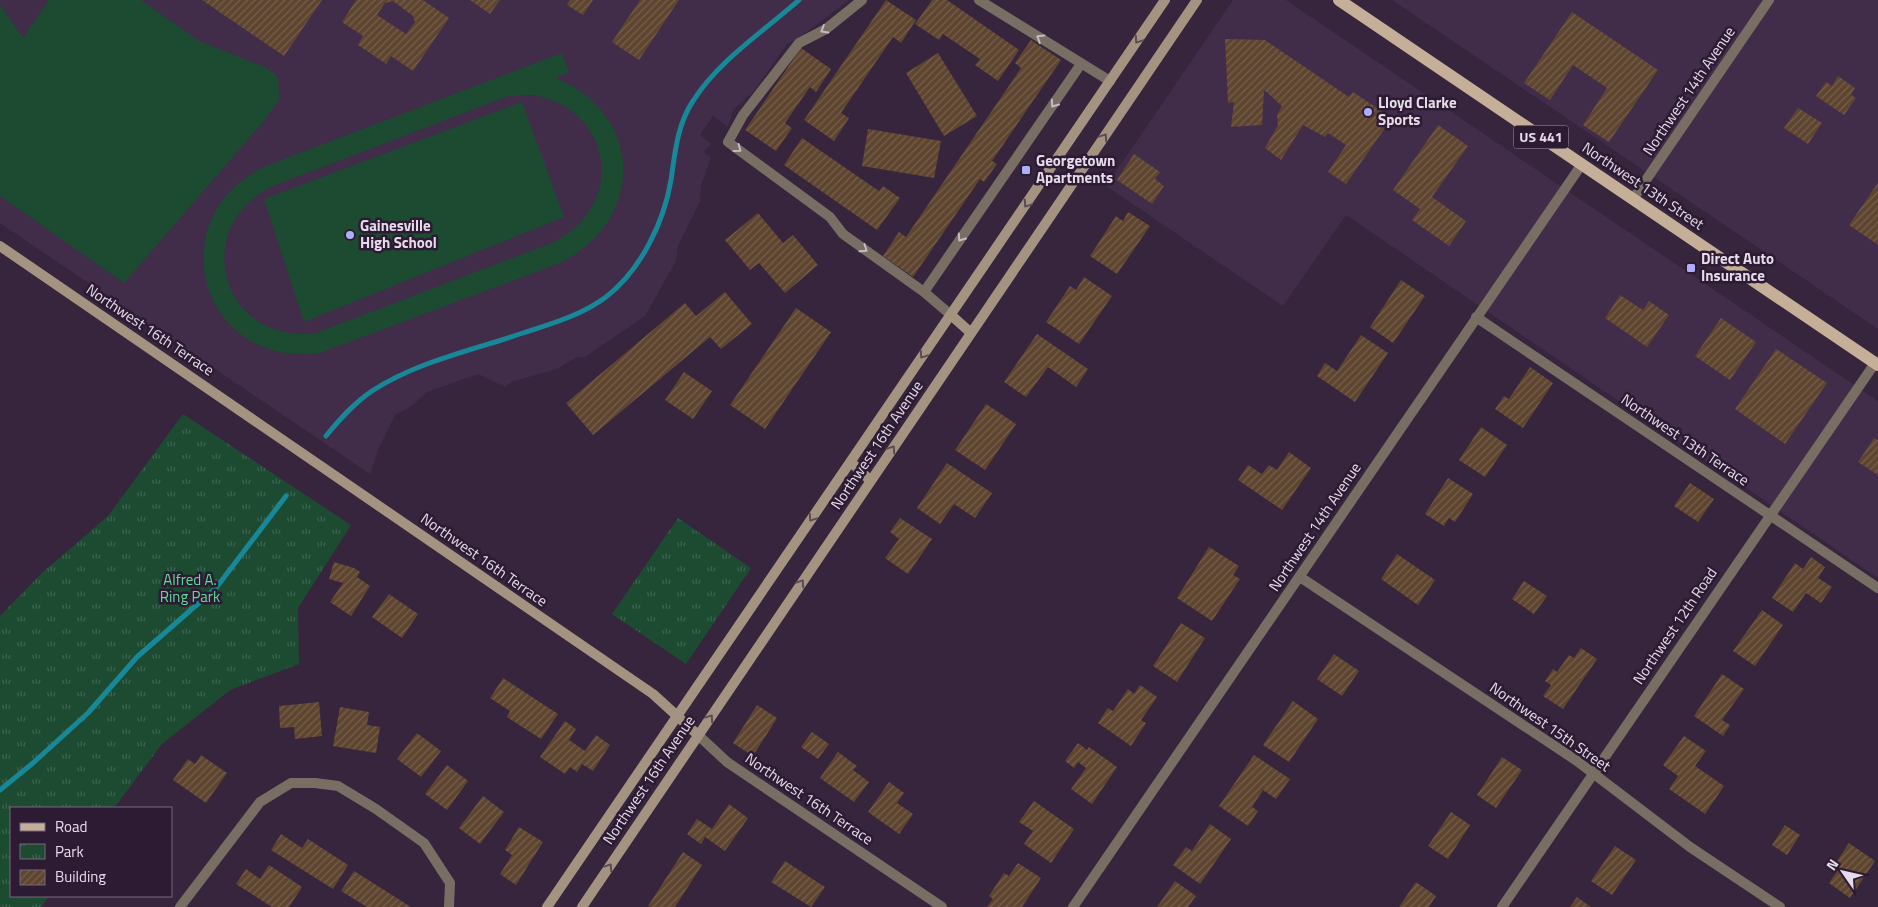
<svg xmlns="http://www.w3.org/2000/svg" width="1878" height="907" font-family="'Titillium Web',sans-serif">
  <defs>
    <pattern id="park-tufts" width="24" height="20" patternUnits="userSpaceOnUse" patternTransform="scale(1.25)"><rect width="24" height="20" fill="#1c4b32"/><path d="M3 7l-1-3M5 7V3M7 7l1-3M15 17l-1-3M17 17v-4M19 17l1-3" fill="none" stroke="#3d6450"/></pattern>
    <pattern id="building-hatch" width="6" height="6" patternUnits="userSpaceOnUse" patternTransform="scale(1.25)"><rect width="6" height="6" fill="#5e452f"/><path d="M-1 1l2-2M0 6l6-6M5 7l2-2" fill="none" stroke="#755f4d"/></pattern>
  </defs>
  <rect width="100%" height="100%" fill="#36253c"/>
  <path fill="#412c49" d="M0,0H849L803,35L787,44L754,91L733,110L728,127L713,116L700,135L711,144L704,152L711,158L701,185L700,201L678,246L676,261L645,316L585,357L575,358L557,369L511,382L505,387L478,374L427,392L413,405L395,415L378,450L370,474L0,223Z
    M1233,0H1286L1878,401V578L1346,215L1283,306L1106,186Z
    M1392,0H1878V329Z"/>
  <path fill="#1c4b32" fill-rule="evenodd" d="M49,0H141L199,41L265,67L278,77L279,100L263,122L124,283L0,196V5L23,38Z
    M562,53L569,72L556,78C645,115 645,221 560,263L320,353C201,370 157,217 266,166ZM534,95C615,111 626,207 552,243L316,333C222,346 188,226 273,186L498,100L510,96Z
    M522,102L564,217L304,322L264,199Z"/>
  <path fill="url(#park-tufts)" d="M183,414L351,525L298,608L299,664L230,690L162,744L114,808H11V896H49L41,907H0V616L42,573L108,516Z
    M678,518L751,568L686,664L612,614Z"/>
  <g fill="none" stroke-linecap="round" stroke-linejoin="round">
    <path stroke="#188898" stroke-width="5" d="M326,436C340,419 354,403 372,391C416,362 473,350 523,333C551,324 582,315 606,297C641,270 664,222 671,180C675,153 677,125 693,101C719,60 763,32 799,0
      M0,790L33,763L88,713L137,657L216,588L286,496"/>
  </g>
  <path fill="url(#building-hatch)" fill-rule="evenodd" d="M202,0H322L284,56Z
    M356,0H423L449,18L413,71L391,56L386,64L358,45L363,36L342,22ZM393,1L413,16L415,22L406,34L377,15L385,3Z
    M470,0H500L490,14Z
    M570,0H593L583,15L567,5Z
    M640,0H679L639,60L612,42Z
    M886,0L916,20L901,43L893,37L841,113L849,118L834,141L804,120Z
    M932,0H947L1019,50L998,81L975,65L980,59L943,34L939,40L915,24Z
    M1572,12L1658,70L1609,142L1583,125L1607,88L1573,65L1550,100L1524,83Z
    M1225,39L1265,40L1349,97L1353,92L1392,118L1346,184L1328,172L1346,145L1328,133L1325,137L1303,125L1281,160L1265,148L1278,125L1277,115L1282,106L1264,90L1262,125L1231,127L1234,102L1228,103Z
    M1031,40L1061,60L992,161L997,164L984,182L980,179L913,277L883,256L899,232L906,237L1021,68L1015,63Z
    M801,48L831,69L816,92L810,87L785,123L792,128L776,151L745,130Z
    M938,53L977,116L944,136L906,73Z
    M1838,76L1855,88L1851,95L1856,98L1844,115L1816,96L1826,82L1832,86Z
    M1798,108L1822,123L1808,144L1784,128Z
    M1438,125L1468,146L1432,197L1466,221L1449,246L1412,220L1420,209L1393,190Z
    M868,129L941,141L934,178L862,166Z
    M802,138L879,191L883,186L900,198L877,230L784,165Z
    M1134,154L1160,172L1155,179L1164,186L1152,204L1117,180Z
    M1878,183V245L1849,225Z
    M1128,212L1150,226L1117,274L1090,256L1116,216L1123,221Z
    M758,213L783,243L793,235L818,265L785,293L759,263L750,270L725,240Z
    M1084,277L1112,296L1079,344L1046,322L1070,286L1076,290Z
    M1401,280L1425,296L1393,343L1370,327Z
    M725,292L752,324L721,349L710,337L593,435L566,403L685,303L696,316Z
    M1620,295L1643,310L1649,301L1669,315L1647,347L1605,318Z
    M796,308L831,332L765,429L730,405Z
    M1721,318L1756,342L1730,380L1695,356Z
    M1037,334L1088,369L1076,387L1048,367L1026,397L1004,382Z
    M1361,335L1388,353L1355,402L1317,376L1325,363L1337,371Z
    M1776,349L1827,383L1785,444L1735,409Z
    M1530,367L1553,383L1523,428L1495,409L1504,396L1509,399Z
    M684,372L712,391L693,419L665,400Z
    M986,404L1016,424L985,470L955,450Z
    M1481,427L1507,445L1485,477L1459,460Z
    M1874,438L1878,440V475L1858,462Z
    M1289,452L1311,468L1282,510L1238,480L1248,465L1262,474L1269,465L1277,470Z
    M947,463L992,493L975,518L954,504L940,524L917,508Z
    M1448,478L1473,494L1455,522L1449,518L1444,526L1425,514Z
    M1690,483L1714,499L1698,522L1674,506Z
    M900,518L932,539L908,574L885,558L899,539L890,532Z
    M1209,547L1239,566L1233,575L1240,579L1212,621L1177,598Z
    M1397,554L1435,580L1418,605L1381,579Z
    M1811,557L1825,567L1818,578L1832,587L1821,603L1806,593L1793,612L1772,598L1795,563L1803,569Z
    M334,562L354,568L360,572L357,577L370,586L351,616L330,602L343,583L329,579Z
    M1524,581L1547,596L1534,614L1512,599Z
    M389,594L418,614L402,638L372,617Z
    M1762,610L1783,625L1755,666L1733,651Z
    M1181,623L1205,638L1177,682L1153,666Z
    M1581,648L1597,659L1563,709L1543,696L1551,685L1545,681L1553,669L1557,672L1569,655L1574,658Z
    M1334,654L1359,671L1342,696L1317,679Z
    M1722,674L1744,689L1722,720L1730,725L1723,736L1694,716Z
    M503,678L558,714L541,739L507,717L510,711L490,698Z
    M1140,685L1157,697L1141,720L1146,723L1131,746L1098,723L1108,708L1113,711L1128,689L1134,694Z
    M1293,701L1318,719L1289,762L1263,745Z
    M319,702L322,736L295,739L294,727L280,728L279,706Z
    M757,705L777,718L753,756L733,743Z
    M340,707L369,712L367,725L380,727L376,753L333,746Z
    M565,721L576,729L569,740L585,751L596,735L610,745L593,771L582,764L577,772L570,767L565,774L540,757Z
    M812,732L829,744L818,759L801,747Z
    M417,733L441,751L421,777L397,759Z
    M1684,736L1706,751L1695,766L1724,786L1705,814L1669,789L1678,776L1663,765Z
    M1078,743L1087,750L1089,747L1117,767L1092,804L1071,789L1086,768L1078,762L1074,768L1065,761Z
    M838,752L857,766L853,770L869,782L854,802L820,778Z
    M201,755L227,773L206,803L173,780L188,759L195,764Z
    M1254,755L1290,779L1276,799L1263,790L1252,807L1258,811L1248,826L1219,806Z
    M1502,757L1522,770L1496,808L1477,795Z
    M447,765L468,781L447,810L425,794Z
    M889,782L904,793L897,803L913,814L899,834L868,812Z
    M483,796L504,812L480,844L459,828Z
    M1034,801L1074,829L1051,863L1024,844L1033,831L1019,822Z
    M729,804L748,818L725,851L705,837L701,844L687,834L697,819L712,829Z
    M1451,812L1470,825L1448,859L1428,846Z
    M1210,824L1231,839L1200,884L1173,865L1186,847L1192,851Z
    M1785,825L1800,835L1787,855L1772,845Z
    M519,827L543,842L516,885L500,874L512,855L505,850Z
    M281,834L302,848L308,839L348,865L333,889L271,850Z
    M1849,843L1875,861L1850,898L1829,883L1838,870L1833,867Z
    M1615,846L1636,860L1612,895L1591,881Z
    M683,852L702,865L675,907H650L648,906Z
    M785,861L825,887L811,907L771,882Z
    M1018,863L1041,878L1022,907H987L993,899L989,896L1004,873L1009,876Z
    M269,865L302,887L289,907H272L236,884L246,869L260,879Z
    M354,871L411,907H367L341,891Z
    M1175,881L1196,896L1188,907H1157Z
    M1416,882L1436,896L1429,907H1399Z
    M1577,897L1591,907H1570Z"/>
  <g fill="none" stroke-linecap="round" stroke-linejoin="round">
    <path stroke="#796e63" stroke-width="10" d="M862,0L826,29L799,43L743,115L728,142L830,217L843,234L924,292L951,315
      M979,0L1110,81
      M1633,199L1769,0
      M924,292L1081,64
      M1476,317L1878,588
      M1300,577L1577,761L1690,847L1780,907
      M698,735L727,762L942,907
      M180,907L260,802L291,783H315L338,786L376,809L424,843L450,883L449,907
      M1073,907L1582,164
      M1502,907L1875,363"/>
    <path stroke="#a49381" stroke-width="10" d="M0,246L653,694L698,735
      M951,315L971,333
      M851,462L871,481
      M547,907L1165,0
      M582,907L1197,0"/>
    <path stroke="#c5af98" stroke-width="12" d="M1339,0L1878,365"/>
  </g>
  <defs><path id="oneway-chevron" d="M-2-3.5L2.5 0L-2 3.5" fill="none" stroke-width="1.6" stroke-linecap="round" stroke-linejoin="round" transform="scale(1.25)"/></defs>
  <g stroke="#c6bac2">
    <use href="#oneway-chevron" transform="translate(824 30) rotate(149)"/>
    <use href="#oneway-chevron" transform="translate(1040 38) rotate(-148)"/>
    <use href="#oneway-chevron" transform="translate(1054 104) rotate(125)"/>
    <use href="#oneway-chevron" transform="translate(738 149) rotate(36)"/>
    <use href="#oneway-chevron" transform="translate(961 238) rotate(125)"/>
    <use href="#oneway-chevron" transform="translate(864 249) rotate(35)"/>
  </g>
  <g stroke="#5c4b52">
    <use href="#oneway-chevron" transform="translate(1138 40) rotate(124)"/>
    <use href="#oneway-chevron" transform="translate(1104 137) rotate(-56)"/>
    <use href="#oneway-chevron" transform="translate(1027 204) rotate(124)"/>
    <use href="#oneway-chevron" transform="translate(923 355) rotate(124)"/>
    <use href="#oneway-chevron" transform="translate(892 449) rotate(-56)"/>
    <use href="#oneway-chevron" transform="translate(812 518) rotate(124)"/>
    <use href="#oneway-chevron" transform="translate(801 583) rotate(-56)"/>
    <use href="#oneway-chevron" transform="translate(710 718) rotate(-56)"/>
    <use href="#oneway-chevron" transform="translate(609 867) rotate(-56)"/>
  </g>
  <g fill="#adaffb" stroke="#2c1b32" stroke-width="2">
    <circle cx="1368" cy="112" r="5"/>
    <rect x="1021" y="165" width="10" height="10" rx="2.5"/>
    <circle cx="350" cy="235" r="5"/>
    <rect x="1686" y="263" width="10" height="10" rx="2.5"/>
  </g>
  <g text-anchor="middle" stroke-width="5" stroke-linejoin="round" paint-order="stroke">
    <rect fill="#2c1b32" stroke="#afa1b4" stroke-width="1" x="1513.5" y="125.5" width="55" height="23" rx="4"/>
    <g font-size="14" font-weight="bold" fill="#e7dbeb">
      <text x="1541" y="142">US 441</text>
    </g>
    <g font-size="15" fill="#e7dbeb" stroke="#2c1b32">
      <text transform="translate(1689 91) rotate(-56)" y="5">Northwest 14th Avenue</text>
      <text transform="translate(1643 186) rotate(34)" y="5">Northwest 13th Street</text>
      <text transform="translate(150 330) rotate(34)" y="5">Northwest 16th Terrace</text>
      <text transform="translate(1685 440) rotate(34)" y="5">Northwest 13th Terrace</text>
      <text transform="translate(877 445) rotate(-56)" y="5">Northwest 16th Avenue</text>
      <text transform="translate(1315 527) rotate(-56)" y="5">Northwest 14th Avenue</text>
      <text transform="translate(484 560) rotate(35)" y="5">Northwest 16th Terrace</text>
      <text transform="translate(1675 626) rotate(-56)" y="5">Northwest 12th Road</text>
      <text transform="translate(1550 727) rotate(35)" y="5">Northwest 15th Street</text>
      <text transform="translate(649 780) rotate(-56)" y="5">Northwest 16th Avenue</text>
      <text transform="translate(809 799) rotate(34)" y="5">Northwest 16th Terrace</text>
    </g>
    <g font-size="15" font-weight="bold" fill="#e7dbeb" stroke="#2c1b32" text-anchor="start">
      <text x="1378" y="108">Lloyd Clarke<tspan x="1378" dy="17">Sports</tspan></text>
      <text x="1036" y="166">Georgetown<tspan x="1036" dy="17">Apartments</tspan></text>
      <text x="360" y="231">Gainesville<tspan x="360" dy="17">High School</tspan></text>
      <text x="1701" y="264">Direct Auto<tspan x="1701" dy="17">Insurance</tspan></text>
    </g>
    <g font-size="15" fill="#5edd9a" stroke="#2c1b32">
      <text x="190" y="585">Alfred A.<tspan x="190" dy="17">Ring Park</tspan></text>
    </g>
  </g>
  <rect x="10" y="807" width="162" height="90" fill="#2c1b32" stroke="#77687c"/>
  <rect x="20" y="823" width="25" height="8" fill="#c5af98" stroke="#77687c"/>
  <text x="55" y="832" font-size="15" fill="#e7dbeb">Road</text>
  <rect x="20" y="844" width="25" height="15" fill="url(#park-tufts)" stroke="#77687c"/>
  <text x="55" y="857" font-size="15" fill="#e7dbeb">Park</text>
  <rect x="20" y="870" width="25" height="15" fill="url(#building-hatch)" stroke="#77687c"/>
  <text x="55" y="882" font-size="15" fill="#e7dbeb">Building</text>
  <g transform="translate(1843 872) rotate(304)" stroke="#2c1b32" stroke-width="4" paint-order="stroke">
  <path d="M0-4L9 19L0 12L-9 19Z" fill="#e7dbeb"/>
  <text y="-8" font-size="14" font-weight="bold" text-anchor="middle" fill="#e7dbeb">N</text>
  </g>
</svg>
